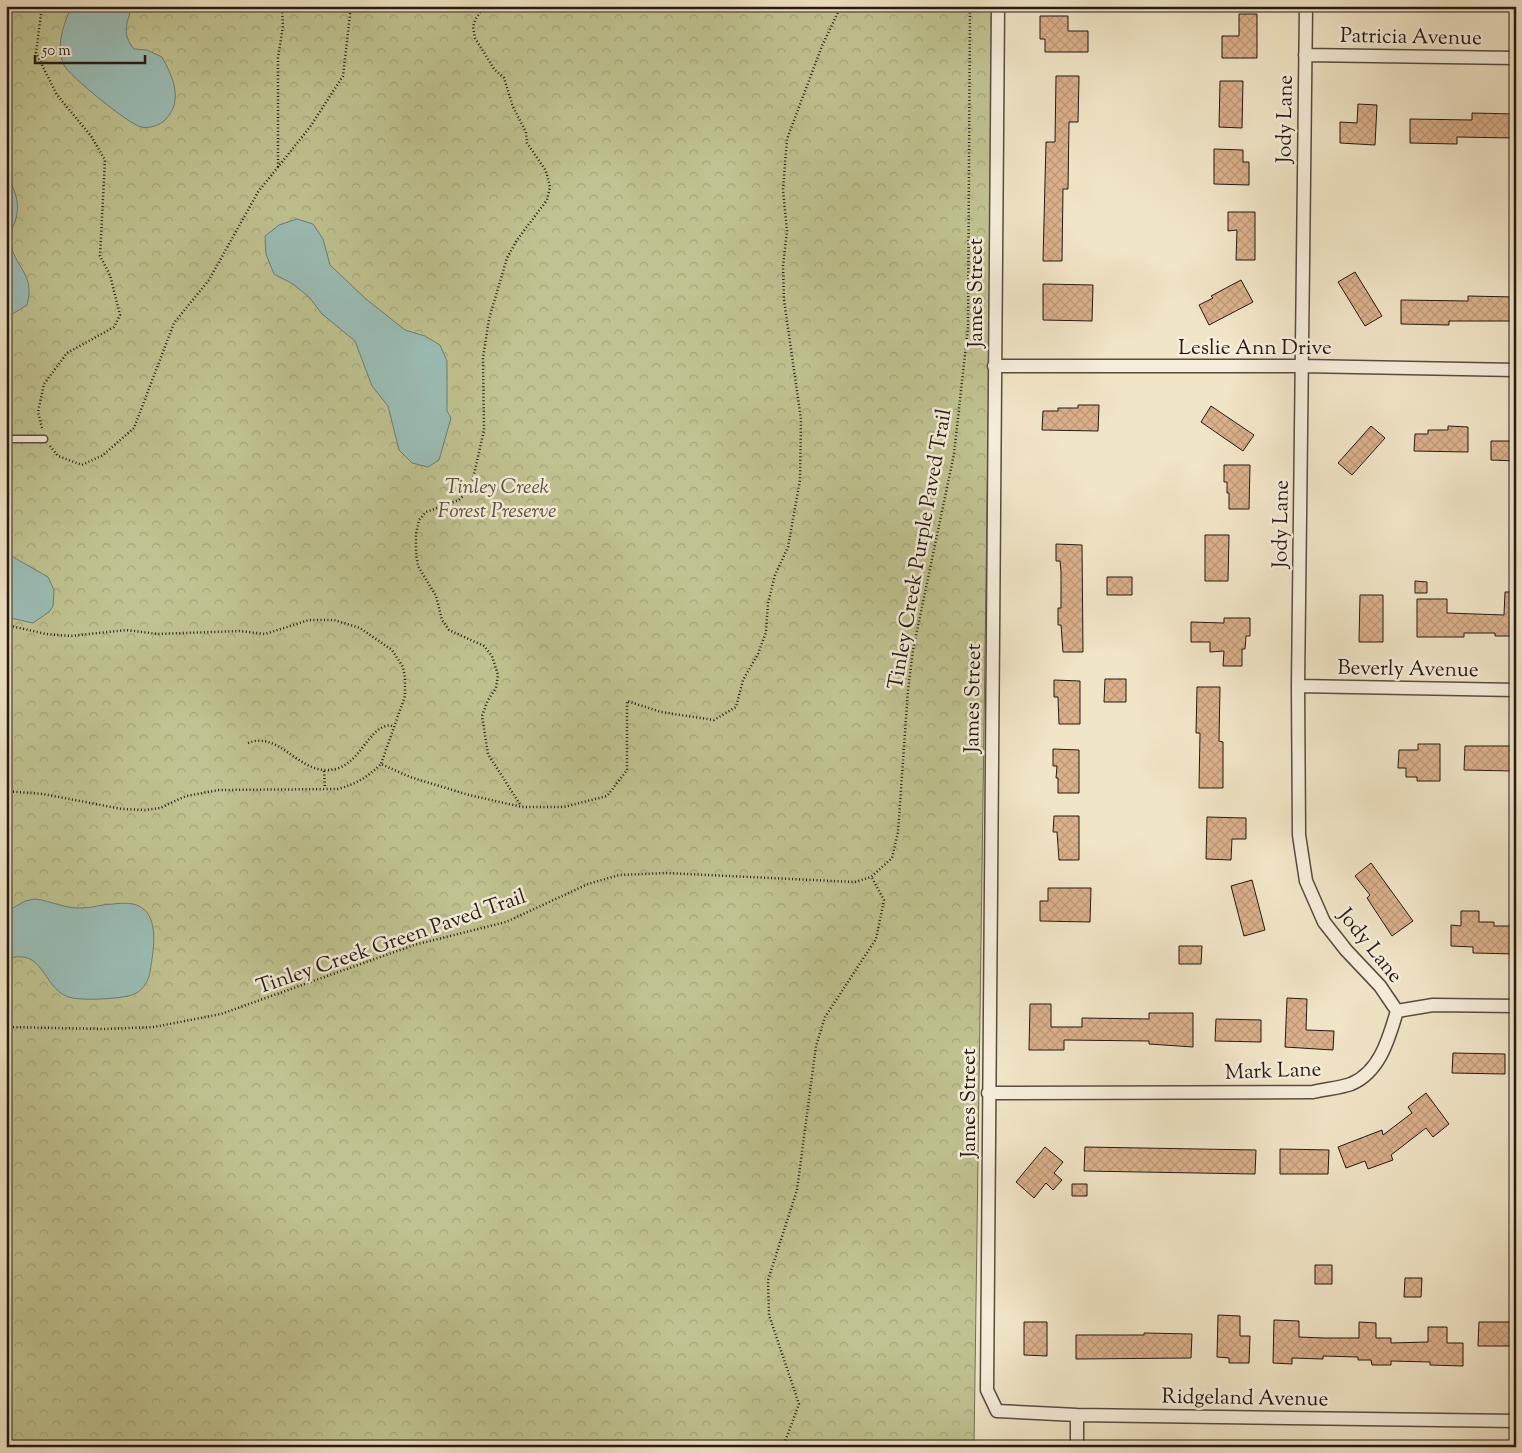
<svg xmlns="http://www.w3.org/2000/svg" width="1522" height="1453" font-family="'Sorts Mill Goudy',serif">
  <defs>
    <pattern id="park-crowns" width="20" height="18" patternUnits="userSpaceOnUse" patternTransform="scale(1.25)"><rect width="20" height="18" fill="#c0c391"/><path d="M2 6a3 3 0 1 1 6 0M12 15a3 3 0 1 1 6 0" fill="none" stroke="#a5a77c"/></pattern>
    <pattern id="building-cross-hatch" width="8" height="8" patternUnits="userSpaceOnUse" patternTransform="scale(1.25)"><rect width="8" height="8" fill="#dbb08b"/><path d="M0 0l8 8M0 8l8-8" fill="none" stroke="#bc9777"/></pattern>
  </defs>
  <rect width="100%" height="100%" fill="#f1e5c7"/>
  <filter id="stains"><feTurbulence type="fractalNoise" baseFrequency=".004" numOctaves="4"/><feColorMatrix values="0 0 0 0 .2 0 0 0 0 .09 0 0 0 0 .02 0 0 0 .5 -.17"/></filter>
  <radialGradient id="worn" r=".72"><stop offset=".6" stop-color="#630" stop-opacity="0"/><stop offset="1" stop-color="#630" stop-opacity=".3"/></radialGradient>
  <path fill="url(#park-crowns)" stroke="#726e52" d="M6,6H994L974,1447H6Z"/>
  <path fill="#9bbfb8" stroke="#6c7d76" d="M72,6H132C127,24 121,33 134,49L147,50L162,57C173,77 184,101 165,120C160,125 149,129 141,127C130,125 69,76 64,65C55,47 64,22 72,6Z
    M6,174C15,190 21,203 15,222C13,227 9,234 10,240C13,267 36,273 27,305L6,318Z
    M297,219L313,224L323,239L330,265L366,299L405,330L425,336L440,345L447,361V411L451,418L439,460L428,467L412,463L399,450L388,406L372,386L355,341L322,314L309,297L293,284L274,274L266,254L265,236L279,225Z
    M6,553L48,577L54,590L53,606L49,612L33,623L6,617Z
    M35,899C51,901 65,909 83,908C93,908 102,904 113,904C121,903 135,902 142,908C158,918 154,949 151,965C150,979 144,993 128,996C115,999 81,1001 68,997C41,986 45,947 6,959V912L25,901Z"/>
  <path fill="url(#building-cross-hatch)" stroke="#251913" d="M1239,14H1257V58H1222V36H1239Z
    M1040,16H1068V31H1088V52H1045V39H1040Z
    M1056,76H1079L1078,122H1069L1068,189H1063L1062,261H1043L1046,142H1055Z
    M1220,81H1243L1242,128L1219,127Z
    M1358,104L1377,105L1375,145L1340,143V122L1357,123Z
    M1472,113L1516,114V138L1457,137V144L1410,143V119L1472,120Z
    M1214,149L1243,150V162H1249V185L1214,184Z
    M1228,212H1255V260H1236L1237,230L1228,231Z
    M1355,272L1382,316L1365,326L1338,282Z
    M1241,280L1253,302L1209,325L1199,305L1213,298L1211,296Z
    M1043,284L1093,285L1092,321L1043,320Z
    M1468,296L1515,297V321H1449V325L1401,324V300L1468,301Z
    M1078,405H1099L1098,431L1042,430L1043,411H1058V408H1078Z
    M1211,406L1254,435L1243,451L1201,422Z
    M1371,426L1385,438L1352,475L1338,463Z
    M1448,426L1468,427V452L1414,451L1415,434H1428V430H1448Z
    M1491,441H1516V461L1491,460Z
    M1224,465H1250L1249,509H1229V493H1227V482H1224Z
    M1205,535H1229L1228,581H1205Z
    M1056,544L1082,545L1083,652H1063L1061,625H1058V608H1061V572L1060,561H1056Z
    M1107,577H1132V595H1107Z
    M1415,581L1427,582V593H1415Z
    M1505,592H1516V636H1495V633H1464V637H1417V599H1447V613L1504,615Z
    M1360,595H1383V642H1359Z
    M1224,618H1250V636H1246L1245,649H1242V666H1223L1224,651L1210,652V642H1191V622L1224,623Z
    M1105,679H1126V702H1104Z
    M1054,680L1080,681V724H1059L1058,697H1054Z
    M1197,687H1220L1219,741L1223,742V788H1199L1200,733H1196Z
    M1418,744H1440V781H1417V777H1406V768H1398L1399,750H1418Z
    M1465,746H1513L1512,771L1464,770Z
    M1053,749L1079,750V793H1058V778H1056L1057,766H1053Z
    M1054,816H1079V860H1059L1057,832H1053Z
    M1207,817L1246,818V839H1232L1231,860L1206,859Z
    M1371,863L1413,921L1392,936L1367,898L1370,895L1355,876Z
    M1252,880L1265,930L1244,936L1231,886Z
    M1048,888H1091L1090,922L1040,921V901H1048Z
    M1461,911H1479V922H1494V926H1516V954L1473,953V947L1451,946V925L1461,926Z
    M1179,946H1202L1201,964H1179Z
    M1287,998L1307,999L1306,1030L1334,1031L1333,1050L1285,1047Z
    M1030,1004H1051V1027H1082V1018L1149,1019V1013H1193V1047L1149,1044V1041L1064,1040V1050H1029Z
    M1216,1019L1261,1020V1042L1215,1041Z
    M1453,1053L1505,1054V1074L1452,1073Z
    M1426,1093L1449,1124L1433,1137L1426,1128L1391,1155L1393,1160L1368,1169L1365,1161L1346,1168L1338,1147L1382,1130L1383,1135L1412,1113L1408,1107Z
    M1045,1147L1063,1162L1054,1173L1062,1180L1053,1190L1046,1183L1034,1198L1016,1182Z
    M1085,1147L1256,1150L1255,1174L1084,1171Z
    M1280,1149L1329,1150L1328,1174H1280Z
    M1072,1184H1087V1196H1072Z
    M1315,1265H1332V1284H1315Z
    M1405,1278H1422L1421,1297H1404Z
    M1218,1315L1240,1316V1336H1250L1249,1363H1229V1358L1217,1357Z
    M1274,1320L1299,1321V1337L1324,1338H1359V1322L1376,1323V1338H1391V1343L1428,1342V1327H1447V1343H1463V1366L1430,1365V1362L1391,1361V1365H1372L1371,1360H1358V1357L1323,1356V1359L1292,1358V1364L1273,1363Z
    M1024,1322H1047V1356L1024,1355Z
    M1479,1322H1516V1346H1478Z
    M1144,1333L1192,1334L1191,1358L1076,1359V1335H1144Z"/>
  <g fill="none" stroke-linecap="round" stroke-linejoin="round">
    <g stroke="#584c40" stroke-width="9">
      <path id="service" d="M6,439H44"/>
    </g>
    <g stroke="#584c40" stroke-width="15">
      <path id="minor" d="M998,6L987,1390L997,1411L1077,1415L1516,1421
        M1306,6L1298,686L1299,835L1306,881L1324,922L1346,950L1380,986L1397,1011
        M1305,55L1516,58
        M994,366H1302L1516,370
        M1298,686L1516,690
        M988,1093L1313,1092C1325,1089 1340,1088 1351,1084C1380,1072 1389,1038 1397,1011L1433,1005L1516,1006
        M1077,1447V1415"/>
    </g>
    <path stroke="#251913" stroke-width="2.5" stroke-dasharray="1 2.5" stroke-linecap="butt" d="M484,6L475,20L473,27L475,38L494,69L504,78L513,107L526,132L527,143L546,171L550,187L547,200L517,240L507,258L489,319L483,358L484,430L471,488L459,500L426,512L419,520L416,534V553L418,566L436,596L442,620L449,630L484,646L492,656L498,675L496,688L488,700L482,716L488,754L521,806
      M278,167V58L283,26L282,6
      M42,428L38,412L44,384L67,353L114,327L120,315L110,275L100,256L105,160L91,136L57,95L36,53L42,6
      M50,446L58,456L82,465L103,455L134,428L174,323L209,280L258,192L310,127L343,76L351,6
      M6,625L46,634L71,636L126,630L158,634L240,631L265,634L309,620H334L360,628L392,650L403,667L405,678V696L381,764
      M248,743C278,731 297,770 326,770C360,771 365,728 390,725L394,727
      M324,771L325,788
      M6,791L43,794L122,809L145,810L160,808L186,796L219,790L338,789C356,784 368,777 381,764L410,777L469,795L522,807H564L607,796L627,770V701L661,712L714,720L736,707L743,680L758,654L766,632L768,603L775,575L788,547L800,480L801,419L784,300L783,266L787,231L783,190L787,139L822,46L841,6
      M6,1027L105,1029L154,1027L221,1014L414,945L506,922L588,884L619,875L666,873L855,882L871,877L892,858L898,832L908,690L913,650L954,454L968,327L970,6
      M783,1447L799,1404L769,1315L768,1280L797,1190L816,1046L825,1017L876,939L884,900L872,878"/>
    <use href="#service" stroke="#f6eedb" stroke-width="6"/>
    <use href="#minor" stroke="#f6eedb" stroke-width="12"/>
  </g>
  <g text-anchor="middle" stroke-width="5" stroke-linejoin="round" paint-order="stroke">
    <g font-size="21" fill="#251913" stroke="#f6eedb">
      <text transform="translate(1411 36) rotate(1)" y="7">Patricia Avenue</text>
      <text transform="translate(1284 119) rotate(-89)" y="7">Jody Lane</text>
      <text transform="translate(975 293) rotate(-90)" y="7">James Street</text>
      <text x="1255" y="354">Leslie Ann Drive</text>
      <text transform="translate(1280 524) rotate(-89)" y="7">Jody Lane</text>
      <text transform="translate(919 549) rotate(-80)" y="7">Tinley Creek Purple Paved Trail</text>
      <text transform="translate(1408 668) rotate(1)" y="7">Beverly Avenue</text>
      <text transform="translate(972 698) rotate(-89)" y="7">James Street</text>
      <text transform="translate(391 941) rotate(-19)" y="7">Tinley Creek Green Paved Trail</text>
      <text transform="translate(1371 945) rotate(51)" y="7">Jody Lane</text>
      <text transform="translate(1273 1070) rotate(-2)" y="7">Mark Lane</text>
      <text transform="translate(968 1103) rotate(-90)" y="7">James Street</text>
      <text transform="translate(1245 1397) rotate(1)" y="7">Ridgeland Avenue</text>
    </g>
    <g font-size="21" font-style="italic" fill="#5b543f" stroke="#f6eedb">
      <text x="497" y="493">Tinley Creek<tspan x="497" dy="24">Forest Preserve</tspan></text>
    </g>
  </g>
  <rect width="1522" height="1453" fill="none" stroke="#f1e5c7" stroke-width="25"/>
  <rect x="8" y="8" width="1507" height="1438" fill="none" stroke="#251913" stroke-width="2.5"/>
  <rect x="12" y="12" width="1497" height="1428" fill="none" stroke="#251913"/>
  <path d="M35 55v8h110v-8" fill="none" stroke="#251913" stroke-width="2.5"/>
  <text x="42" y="55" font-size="15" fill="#251913" stroke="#f6eedb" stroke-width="4" paint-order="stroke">50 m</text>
  <rect width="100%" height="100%" filter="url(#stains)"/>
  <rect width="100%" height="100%" fill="url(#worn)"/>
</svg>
